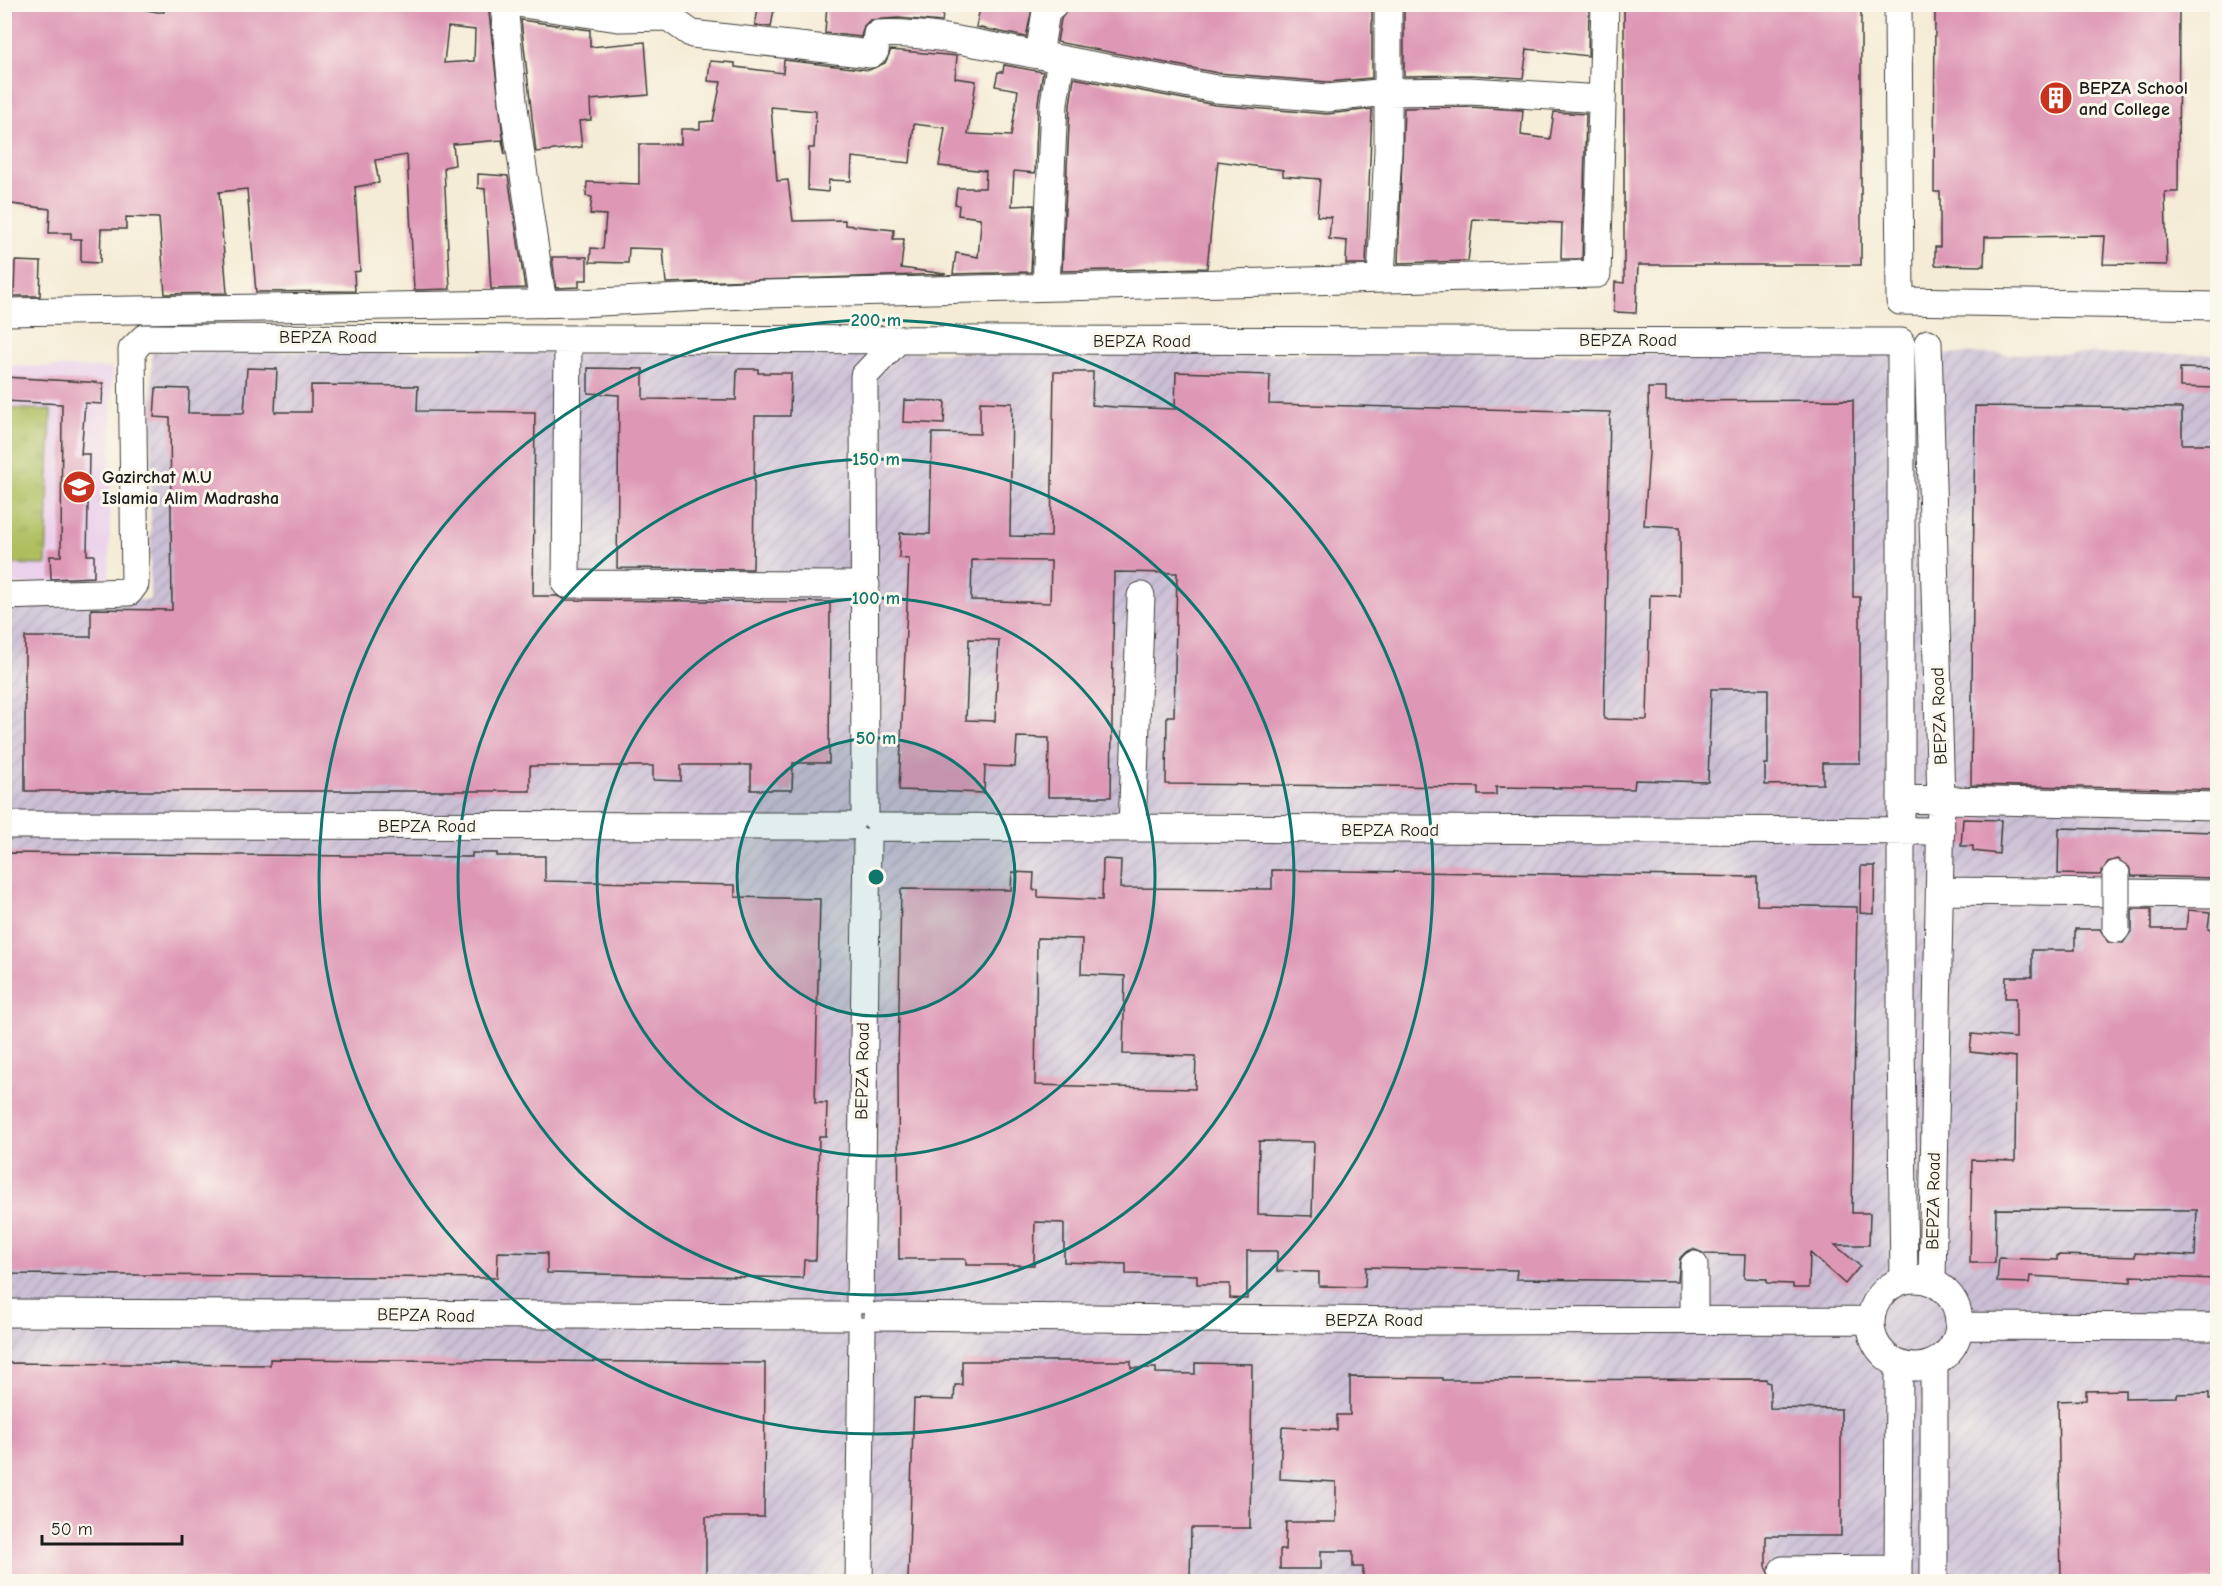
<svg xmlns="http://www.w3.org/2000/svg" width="2222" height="1586" font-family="'Comic Neue',sans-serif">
  <defs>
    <pattern id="industrial-furrows" width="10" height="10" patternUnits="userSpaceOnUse" patternTransform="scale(1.5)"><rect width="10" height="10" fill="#cbbfd5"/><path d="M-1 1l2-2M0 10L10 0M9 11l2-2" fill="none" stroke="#aea4b6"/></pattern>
    <pattern id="grass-tufts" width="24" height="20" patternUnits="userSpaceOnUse" patternTransform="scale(1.5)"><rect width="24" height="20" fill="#afbf61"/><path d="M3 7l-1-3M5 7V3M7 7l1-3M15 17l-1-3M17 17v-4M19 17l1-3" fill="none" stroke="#96a454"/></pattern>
  </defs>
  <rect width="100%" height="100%" fill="#fbf7ec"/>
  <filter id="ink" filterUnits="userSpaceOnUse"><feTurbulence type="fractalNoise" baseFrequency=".0167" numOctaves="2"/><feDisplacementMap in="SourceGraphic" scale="12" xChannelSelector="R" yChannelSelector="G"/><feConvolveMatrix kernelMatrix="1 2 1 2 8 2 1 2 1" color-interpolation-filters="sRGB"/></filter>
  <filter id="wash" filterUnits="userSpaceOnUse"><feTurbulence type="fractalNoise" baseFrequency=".008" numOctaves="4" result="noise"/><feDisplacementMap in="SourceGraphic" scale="24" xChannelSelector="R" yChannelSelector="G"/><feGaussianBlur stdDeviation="1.35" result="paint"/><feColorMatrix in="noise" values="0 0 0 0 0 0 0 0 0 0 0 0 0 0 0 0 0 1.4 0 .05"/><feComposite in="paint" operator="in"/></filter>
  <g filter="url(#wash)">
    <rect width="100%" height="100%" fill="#f4ecd6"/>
    <path fill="#ebd1eb" d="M5,366L112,368L109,585L5,584V564L46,565L51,410L5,408Z"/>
    <path fill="url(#industrial-furrows)" d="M152,352L2217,354V1581H5L4,600H150Z"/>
    <path fill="url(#grass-tufts)" stroke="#666e3e" stroke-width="1.5" d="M5,408L51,410L46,565L5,564Z"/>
    <g id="blocks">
      <path fill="#de98b6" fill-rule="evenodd" d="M4,4H108L158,12H164L165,4H488L505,155L502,140L453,144L455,165L444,167L450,289L414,290L407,155L375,160L379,183L355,187L360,271L354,272L355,291L256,292L247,189L219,192L227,293L165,294L159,218L126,217V229H101L100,263L81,262V239H71V233H49L50,209L4,203ZM448,27L475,30L474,61L444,63Z
        M759,4H775L771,27L755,25Z
        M827,4H901L927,8L928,5L944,7L942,22L898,18L870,20L864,26L861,37L825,33Z
        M981,4H1033L1026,37L976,27Z
        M1069,4H1372V78L1328,82L1218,73L1057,42L1061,19Z
        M1404,4H1589L1588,56L1527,49L1523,78L1470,75L1404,76Z
        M1624,4H1861V265H1638L1636,313L1614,312L1615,282L1624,283Z
        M1935,4H2179L2178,192H2165L2167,265L2103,264L2105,236L1985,237L1984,266L1935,265V247H1940V192H1934Z
        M521,20L590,30V47L645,42L649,95L590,100L591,120L579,121L582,147L536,152Z
        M891,50L957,56L955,78L976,81L968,134L1011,136L1018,90L995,86L998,72H1003L1004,65L1043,72L1038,102L1035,173L1014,171L1012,206L1034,205L1031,272L953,274L956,253L978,257L981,223L980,218L958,215L959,205L955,204L957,188H985L986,171L939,166L945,128L914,124L910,163L852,157L851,181L829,180L828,192L808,190L809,148H814L816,111L771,107L777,181L788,180L793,221L845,220V225L894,230L893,239H904L901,268L946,274L666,283L663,249L629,248L628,263L590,262L591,248L603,249L606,215L590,214L592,197L586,196L587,182L639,184V144H681V129H700V122L713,121L721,82L708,81L710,61L735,63V67L783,73L784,60L869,70L885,63Z
        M1074,78L1215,105L1327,114L1372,109L1366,264H1346L1347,241L1329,239L1331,217L1317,216L1320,179L1283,176V170L1218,161L1207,268L1062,271L1070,105Z
        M1469,107L1523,110L1521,135L1550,139L1554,112L1586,114L1582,259H1561L1562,223L1473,219L1468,261L1398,263L1404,108Z
        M478,174L508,176L525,288L491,289L485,189L478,188Z
        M552,257H587V280H579V287L556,288Z
        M15,261L41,262L40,296H14Z
        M247,368L277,369L275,412H311V385L418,386L417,411L535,412L533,596H557L566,600L830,602L829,763H793L792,790H751V765H681V781L653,780V766H530V791H25V637H91V609L172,610L170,418L154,417L156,388L189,389L188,413H244Z
        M588,368L643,369V399L736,400L737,369H758V373H791L790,416H755L753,569L617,568L619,395L588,393Z
        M2180,368L2217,369V388L2180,387Z
        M1054,372H1093L1092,405L1115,407L1175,409L1176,372L1270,375L1269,404L1610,412L1604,719L1647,720L1650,595L1680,596V527L1644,525L1649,453L1648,388H1666V401L1853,400V597H1860V763H1823V784L1765,785V764H1768V689H1711L1708,782L1635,780L1634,789L1496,787V795H1478V787L1166,784L1167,716H1174L1177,573L1114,572L1111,797H1048L1049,738L1017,737L1015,767L985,766L984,793L899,790L909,559L899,558L900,533L930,534L932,433L980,434V402L1012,403L1010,536L1051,537ZM972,560L1051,561L1050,603L971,600ZM969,639L999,640L995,721L966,720Z
        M4,377L103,383L102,404L85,403L81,454H89L87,555H94V577L51,579L50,556H61L62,404L4,401Z
        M904,400L945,401L944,424L903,422Z
        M1975,406L2182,408V444H2217V790L1971,785Z
        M1963,819L2001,820L1999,854L1973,851V846H1961Z
        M2059,828L2217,832V878L2132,876L2129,867L2117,859L2108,862L2100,875L2058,874Z
        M4,853L472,857V853H497V856H545V881L735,885V897L820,899L815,1103H827L826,1136H819L816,1260H804L803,1278L547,1273V1253L498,1252L497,1278L4,1274Z
        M1103,859L1121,860L1120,888L1272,889V870L1757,877V905L1857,907L1852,1213H1870L1869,1245H1835L1860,1266L1845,1284L1810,1253L1809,1288H1793V1284L1767,1283V1279L1744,1278L1745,1255L1705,1254L1693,1249L1686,1252L1680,1258L1678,1281L1516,1279L1517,1270L1366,1267L1365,1287L1319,1286V1272L1277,1271V1251H1247V1299L1230,1298V1284H1197V1275L1126,1274V1264L1064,1262V1223L1035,1222L1034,1265H966V1259H899L898,1065L901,889L1011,890L1012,872L1034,873L1033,890H1038V897L1102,900ZM1037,938L1082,939L1081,974L1125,976L1123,1054L1196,1056L1195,1089L1035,1085ZM1259,1141L1314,1142L1312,1216L1258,1214Z
        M1861,866H1875L1874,914L1860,913Z
        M2132,909H2151V929H2186L2188,910L2210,912L2208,929H2217V1279L2131,1276V1282L2030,1276L2029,1283L1997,1282L1999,1258L2057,1260V1255L2135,1257V1253L2195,1256L2197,1210L1996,1209L1995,1263H1970L1972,1160L2015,1161L2016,1057L1970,1052L1972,1034L2016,1038V998H2005L2006,977H2032V950H2075V929H2100L2108,942L2123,943L2132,930Z
        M270,1359L765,1363L764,1517H706V1581H4V1363L270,1365Z
        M962,1361H1131V1368H1156V1373L1195,1374V1363L1252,1364L1250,1528H1191L1190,1581H908L914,1399L954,1400L955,1385H962Z
        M1350,1377L1442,1378V1380L1766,1379V1382L1770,1383V1408L1841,1409V1536H1766V1566L1773,1581H1363V1567H1353V1551H1321V1569H1280V1550H1285L1286,1522H1336V1482L1280,1479L1282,1427L1337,1430V1415H1350Z
        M2125,1390V1398L2177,1397V1394L2209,1393V1399H2217V1581H2061L2058,1401L2086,1400V1391Z"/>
    </g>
  </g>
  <g filter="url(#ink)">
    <use href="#blocks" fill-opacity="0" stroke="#3c3b38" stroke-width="1.5"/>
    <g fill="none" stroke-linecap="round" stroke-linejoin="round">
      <g stroke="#3c3b38" stroke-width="29">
        <path id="minor" d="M504,4L513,101L543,304
          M523,4L618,18L668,17L675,4
          M1898,4L1900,301L2218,306
          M668,17L692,34L871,54L875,51L877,34C930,31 986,46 1039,55L1046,11L1054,4
          M1039,55L1216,89L1328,98L1388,92L1469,91L1602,99
          M1381,277L1388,151V4
          M1046,287L1054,103L1061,59
          M4,312L579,303L765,294L1597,274L1605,4
          M568,339L566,584L866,585
          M1928,343L1941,801L1932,1282
          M4,596L129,592L135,584L132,350L144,338L1901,342V1040L1904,1280
          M1901,799L2218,806
          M865,813L864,376L898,340
          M4,825L850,826
          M880,827L1941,831
          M1132,828L1141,596
          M1940,891L2218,894
          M1694,1265V1318
          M1871 1323a44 44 0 1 1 88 0a44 44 0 1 1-88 0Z
          M860,1300L867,842
          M4,1313L847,1316
          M878,1316L1421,1321L1871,1320
          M1959,1326L2218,1327
          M1934,1363V1582
          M1783,1570L1898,1569
          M859,1582L862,1331
          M1898,1582L1899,1364"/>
      </g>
      <use href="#minor" stroke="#fff" stroke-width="27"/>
      <g stroke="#3c3b38" stroke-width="29" stroke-linecap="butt">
        <path id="minor-bridge" d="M2116,929V875"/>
      </g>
      <use href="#minor-bridge" stroke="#fff" stroke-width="27"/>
    </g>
  </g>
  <circle cx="876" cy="877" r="139" fill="#0f766e" fill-opacity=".12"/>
  <g fill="none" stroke="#0f766e" stroke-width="3">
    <circle cx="876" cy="877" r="139"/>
    <circle cx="876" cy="877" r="279"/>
    <circle cx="876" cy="877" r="418"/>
    <circle cx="876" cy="877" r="557"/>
  </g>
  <defs>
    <g id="building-disc" transform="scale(1.725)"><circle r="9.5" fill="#c8321e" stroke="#fbf7ec"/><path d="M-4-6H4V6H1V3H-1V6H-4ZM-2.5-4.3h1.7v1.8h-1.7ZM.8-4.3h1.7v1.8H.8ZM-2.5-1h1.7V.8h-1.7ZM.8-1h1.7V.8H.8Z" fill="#fff"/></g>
    <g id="school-disc" transform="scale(1.725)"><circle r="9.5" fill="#c8321e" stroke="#fbf7ec"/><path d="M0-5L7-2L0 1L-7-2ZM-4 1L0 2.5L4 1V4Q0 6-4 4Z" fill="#fff"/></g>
  </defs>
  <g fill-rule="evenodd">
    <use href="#building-disc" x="2056" y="98"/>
    <use href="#school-disc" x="79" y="487"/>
  </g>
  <g text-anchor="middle" stroke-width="6" stroke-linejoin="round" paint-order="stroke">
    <g font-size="18" font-weight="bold" fill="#1c1c1c" stroke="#fbf7ec" text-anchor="start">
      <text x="2079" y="94">BEPZA School<tspan x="2079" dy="21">and College</tspan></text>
      <text x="102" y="483">Gazirchat M.U<tspan x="102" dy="21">Islamia Alim Madrasha</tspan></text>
    </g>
    <g font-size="18" fill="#1c1c1c" stroke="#fbf7ec">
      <text x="328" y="343">BEPZA Road</text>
      <text x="1628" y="346">BEPZA Road</text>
      <text x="1142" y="347">BEPZA Road</text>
      <text transform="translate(1939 716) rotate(-92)" y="6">BEPZA Road</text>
      <text x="427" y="832">BEPZA Road</text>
      <text x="1390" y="836">BEPZA Road</text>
      <text transform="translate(862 1071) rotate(-89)" y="6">BEPZA Road</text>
      <text transform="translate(1933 1201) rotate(-89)" y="6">BEPZA Road</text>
      <text transform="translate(426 1315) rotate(1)" y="6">BEPZA Road</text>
      <text x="1374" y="1326">BEPZA Road</text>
    </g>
  </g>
  <circle cx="876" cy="877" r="9" fill="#0f766e" stroke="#fbf7ec" stroke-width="3"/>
  <g font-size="18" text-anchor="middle" font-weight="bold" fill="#0f766e" stroke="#fbf7ec" stroke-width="6" stroke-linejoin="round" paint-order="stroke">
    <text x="876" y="326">200 m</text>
    <text x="876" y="465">150 m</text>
    <text x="876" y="604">100 m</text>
    <text x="876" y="744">50 m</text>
  </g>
  <rect width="2222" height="1586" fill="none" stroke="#fbf7ec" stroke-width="24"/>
  <path d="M42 1535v9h140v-9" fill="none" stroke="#1c1c1c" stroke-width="3"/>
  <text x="51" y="1535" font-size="18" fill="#1c1c1c" stroke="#fbf7ec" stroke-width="4.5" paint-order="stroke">50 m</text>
</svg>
